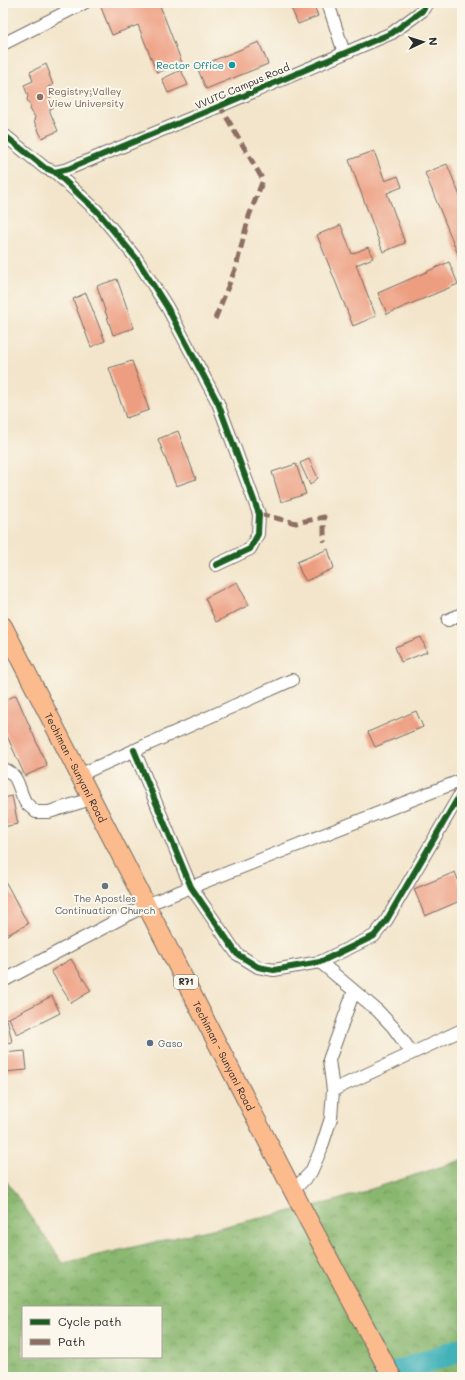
<svg xmlns="http://www.w3.org/2000/svg" width="465" height="1380" font-family="Mali,sans-serif">
  <defs>
    <pattern id="forest-crowns" width="20" height="18" patternUnits="userSpaceOnUse"><rect width="20" height="18" fill="#8ab76f"/><path d="M2 6a3 3 0 1 1 6 0M12 15a3 3 0 1 1 6 0" fill="none" stroke="#71955b"/></pattern>
  </defs>
  <rect width="100%" height="100%" fill="#fbf7ec"/>
  <filter id="ink" filterUnits="userSpaceOnUse"><feTurbulence type="fractalNoise" baseFrequency=".025" numOctaves="2"/><feDisplacementMap in="SourceGraphic" scale="8" xChannelSelector="R" yChannelSelector="G"/><feConvolveMatrix kernelMatrix="1 2 1 2 8 2 1 2 1" color-interpolation-filters="sRGB"/></filter>
  <filter id="wash" filterUnits="userSpaceOnUse"><feTurbulence type="fractalNoise" baseFrequency=".012" numOctaves="4" result="noise"/><feDisplacementMap in="SourceGraphic" scale="16" xChannelSelector="R" yChannelSelector="G"/><feGaussianBlur stdDeviation="0.9" result="paint"/><feColorMatrix in="noise" values="0 0 0 0 0 0 0 0 0 0 0 0 0 0 0 0 0 1.4 0 .05"/><feComposite in="paint" operator="in"/></filter>
  <g filter="url(#wash)">
    <rect width="100%" height="100%" fill="#f3e5cb"/>
    <path fill="url(#forest-crowns)" stroke="#5a714d" fill-rule="evenodd" d="M462,1160V1377H3V1176L63,1263L331,1202ZM23,1307H161V1357H23Z"/>
    <g fill="none" stroke-linecap="round" stroke-linejoin="round">
      <path stroke="#42b2b9" stroke-width="24" d="M385,1377L462,1349"/>
    </g>
    <g id="blocks">
      <path fill="#ed9d80" d="M105,3H159L182,63L157,73L138,25L112,35L100,5Z
        M289,3H313L318,16L298,24Z
        M259,42L268,64L206,89L197,67Z
        M46,64L50,74H49L53,85L48,87L52,96L50,98L54,107L50,109V112L58,131L42,138L34,121L35,117L30,109L31,107L27,100L28,96L24,85L33,81L30,72Z
        M181,70L188,85L168,93L162,79Z
        M374,151L385,181L398,176L402,187L387,193L405,243L383,252L349,160Z
        M447,164L460,196L462,195V264L425,173Z
        M341,225L352,254L368,247L373,258L356,265L376,316L353,326L317,235Z
        M449,262L458,284L387,314L378,293Z
        M117,279L134,328L113,335L97,286Z
        M86,293L105,341L91,347L73,299Z
        M132,361L149,410L126,418L109,368Z
        M178,431L196,479L176,486L158,439Z
        M309,459L318,478L310,485L300,463Z
        M296,464L306,494L281,502L272,472Z
        M328,549L334,568L306,581L301,573L297,562Z
        M237,582L249,605L216,622L205,598Z
        M421,637L427,652L401,662L395,647Z
        M16,695L47,766L25,776L3,727V701Z
        M416,711L423,727L375,747L368,732Z
        M12,796L18,824L3,827V798Z
        M455,872L462,890V900L425,916L414,889Z
        M3,877L28,924L3,937Z
        M71,959L91,991L71,1003L51,971Z
        M52,996L60,1013L17,1035L9,1018Z
        M7,1018L12,1042L3,1044V1019Z
        M25,1051L27,1070L3,1072V1053Z"/>
    </g>
  </g>
  <g filter="url(#ink)">
    <use href="#blocks" fill-opacity="0" stroke="#716c63" stroke-width="1"/>
    <g fill="none" stroke-linecap="round" stroke-linejoin="round">
      <g stroke="#716c63" stroke-width="14">
        <path id="minor" d="M328,3L344,53
          M3,44L84,3
          M3,134L45,168L55,172L97,211L136,258L167,307L218,403L259,514L258,534L250,549L216,565
          M55,172L68,169L220,106L392,33L422,11L427,3
          M448,620L462,614
          M134,750L191,887L237,954L258,967L274,970L320,962L374,936L386,921L462,791
          M3,769C20,774 18,791 26,803C29,806 33,809 36,812H49L91,799
          M79,775L292,680
          M320,962L378,1011L393,1027L412,1053
          M3,981L146,905L462,780
          M333,1090L329,1060L354,991
          M293,1191L311,1172L321,1149L331,1118L333,1090L462,1030"/>
      </g>
      <g stroke="#716c63" stroke-width="20">
        <g id="primary">
          <path id="s1" d="M3,626L293,1191L392,1377"/>
        </g>
      </g>
      <use href="#minor" stroke="#fff" stroke-width="12"/>
      <use href="#primary" stroke="#fbbb8d" stroke-width="18"/>
      <path stroke="#8d6e63" stroke-width="5" stroke-dasharray="10 5" stroke-linecap="butt" d="M215,319L236,267L249,216L263,180L220,106
        M259,514L296,523L324,517V542"/>
      <g stroke="#fbf7ec" stroke-width="8">
        <path id="cycleway" d="M3,134L45,168L55,172L97,211L136,258L167,307L218,403L259,514L258,534L250,549L216,565
          M55,172L68,169L220,106L392,33L422,11L427,3
          M134,750L191,887L237,954L258,967L274,970L320,962L374,936L386,921L462,791"/>
      </g>
      <use href="#cycleway" stroke="#1b5e20" stroke-width="6"/>
    </g>
  </g>
  <circle fill="#0f9aa8" stroke="#fbf7ec" stroke-width="1.5" cx="232" cy="65" r="4"/>
  <circle fill="#8d6e63" stroke="#fbf7ec" stroke-width="1.5" cx="40" cy="97" r="4"/>
  <circle fill="#6b7280" stroke="#fbf7ec" stroke-width="1.5" cx="105" cy="886" r="4"/>
  <circle fill="#5c6f8a" stroke="#fbf7ec" stroke-width="1.5" cx="150" cy="1043" r="4"/>
  <g text-anchor="middle" stroke-width="4" stroke-linejoin="round" paint-order="stroke">
    <rect fill="#fbf7ec" stroke="#696865" stroke-width="1" x="174" y="975" width="24" height="14" rx="3"/>
    <g font-size="9" font-weight="bold" fill="#2b2b2b">
      <text x="186" y="985">R71</text>
    </g>
    <g font-size="10" fill="#0d838f" stroke="#fbf7ec" text-anchor="end">
      <text x="224" y="69">Rector Office</text>
    </g>
    <g font-size="10" fill="#2b2b2b" stroke="#fbf7ec">
      <text transform="translate(242 86) rotate(-23)" y="4">VVUTC Campus Road</text>
      <text dy="4" stroke="none"><textPath href="#s1" startOffset="159">Techiman - Sunyani Road</textPath></text>
      <text dy="4" stroke="none"><textPath href="#s1" startOffset="483">Techiman - Sunyani Road</textPath></text>
    </g>
    <g font-size="10" fill="#785e54" stroke="#fbf7ec" text-anchor="start">
      <text x="48" y="95">Registry;Valley<tspan x="48" dy="12">View University</tspan></text>
    </g>
    <g font-size="10" fill="#5b616d" stroke="#fbf7ec">
      <text x="105" y="902">The Apostles<tspan x="105" dy="12">Continuation Church</tspan></text>
    </g>
    <g font-size="10" fill="#4e5e75" stroke="#fbf7ec" text-anchor="start">
      <text x="158" y="1047">Gaso</text>
    </g>
  </g>
  <rect width="465" height="1380" fill="none" stroke="#fbf7ec" stroke-width="16"/>
  <rect x="22" y="1306" width="140" height="52" fill="#fbf7ec" stroke="#a8a59f"/>
  <rect x="30" y="1319" width="20" height="6" fill="#1b5e20" stroke="#a8a59f"/>
  <text x="58" y="1326" font-size="12" fill="#2b2b2b">Cycle path</text>
  <rect x="30" y="1339" width="20" height="6" fill="#8d6e63" stroke="#a8a59f"/>
  <text x="58" y="1346" font-size="12" fill="#2b2b2b">Path</text>
  <g transform="translate(423 42) rotate(86)" stroke="#fbf7ec" stroke-width="3" paint-order="stroke">
  <path d="M0-3L7 15L0 10L-7 15Z" fill="#2b2b2b"/>
  <text y="-6" font-size="11" font-weight="bold" text-anchor="middle" fill="#2b2b2b">N</text>
  </g>
</svg>
